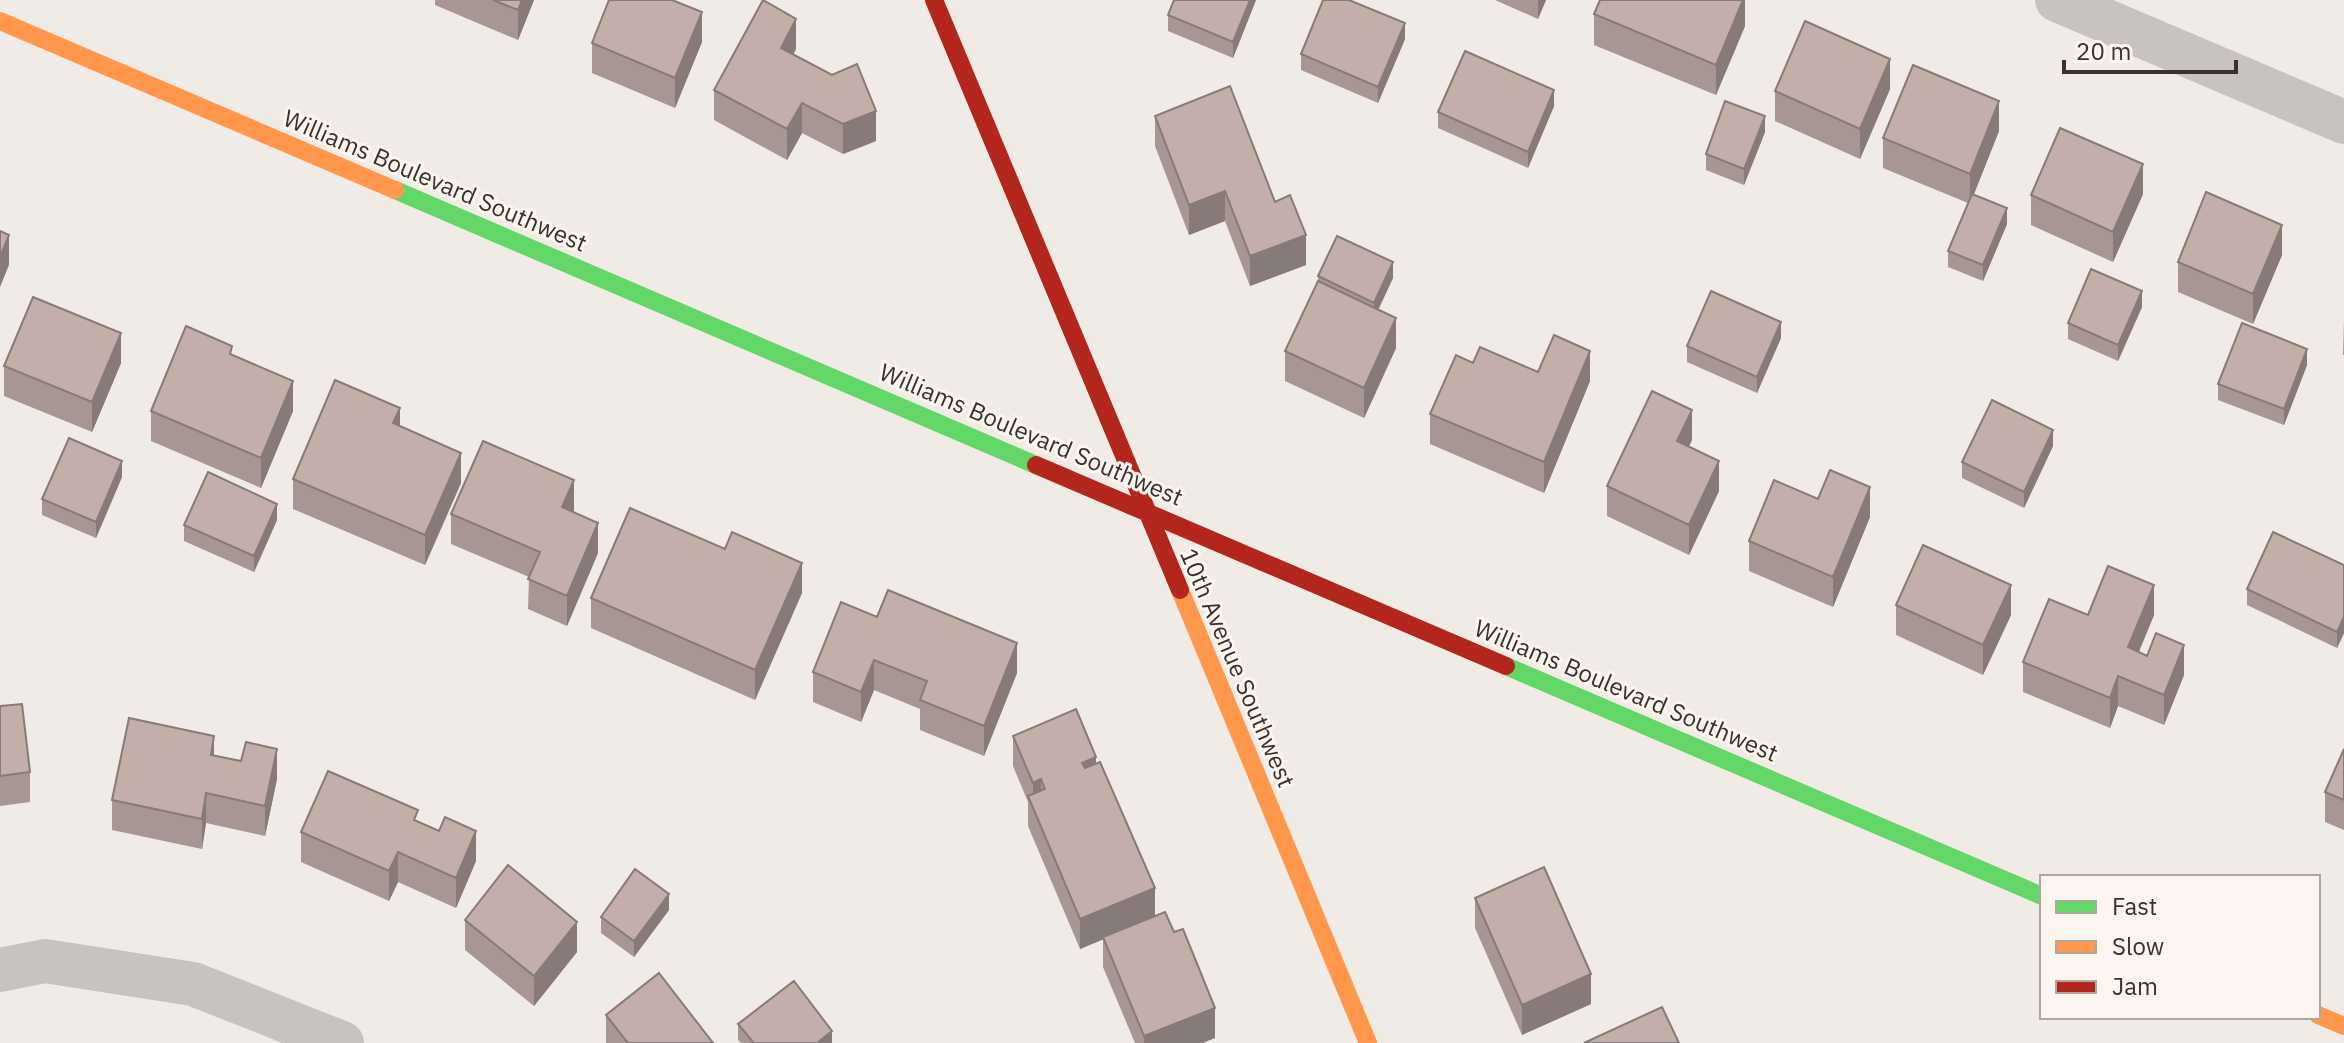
<svg xmlns="http://www.w3.org/2000/svg" width="2344" height="1043" font-family="'IBM Plex Sans',sans-serif">
  <rect width="100%" height="100%" fill="#f0ebe5"/>
  <g fill="none" stroke-linecap="round" stroke-linejoin="round">
    <path stroke="#c9c3be" stroke-width="44" d="M2057,0L2344,122
      M0,970L45,961L193,984L342,1043"/>
    <path stroke="#63d668" stroke-width="18" d="M395,190L1036,465
      M1506,666L2042,896"/>
    <path stroke="#ff974d" stroke-width="18" d="M0,21L395,190
      M1180,590L1368,1043
      M2318,1015L2344,1026"/>
    <path stroke="#b3261e" stroke-width="18" d="M934,0L1180,590
      M1036,465L1506,666"/>
  </g>
  <path fill="#a89690" d="M435,0H534L518,40L435,5Z
    M1174,0H1256L1233,58L1168,31V15Z
    M1495,0H1546L1538,19Z
    M1745,0V26L1716,95L1594,45V14Z
    M1405,39L1378,103L1301,70V54Z
    M702,42L675,108L592,73V43Z
    M796,49L793,55L876,141L843,154L802,133L787,160L714,120V90Z
    M1890,89L1860,159L1775,121V91Z
    M1554,106L1528,168L1438,128V112Z
    M1155,116L1275,202L1306,265L1250,286L1225,221L1189,235L1155,146Z
    M1999,131L1974,194L2007,224L1983,281L1948,267V251L1968,203L1883,168V138Z
    M1765,132L1744,185L1706,170V154Z
    M2143,194L2113,262L2031,225V195Z
    M2282,255L2253,324L2178,292V262Z
    M1318,276L1393,278L1378,309L1396,348L1364,418L1285,381V351L1318,281Z
    M2142,307L2118,361L2068,339V323Z
    M2344,319V355H2343Z
    M1781,338L1757,393L1687,362V346Z
    M232,355L293,411L261,488L151,441V411Z
    M121,363L92,432L4,396V366Z
    M1473,363L1590,381L1544,493L1430,444V414Z
    M2307,365L2284,425L2218,400V384Z
    M1692,440L1689,446L1719,491L1689,555L1607,516V486Z
    M2053,446L2024,508L1962,478V462Z
    M122,477L96,538L42,515V499Z
    M293,479L461,483L425,565L293,509Z
    M1818,499L1870,517L1833,607L1749,571V541Z
    M574,510L573,512L598,553L567,626L528,609L529,577L451,544V514Z
    M277,520L254,572L184,541V525Z
    M2344,565V633L2337,648L2247,605V589Z
    M802,593L755,700L591,628V598Z
    M841,602L1017,673L984,756L920,730V709L874,690L861,722L813,702V672Z
    M1896,605L2011,615L1983,675L1896,635Z
    M2088,615H2154L2139,652L2184,675L2164,725L2118,706L2110,728L2023,692V662Z
    M0,706L30,772V802L0,806Z
    M1013,736L1096,764L1155,916L1215,1038L1202,1043H1135L1103,967V939L1080,949L1028,826V802L1013,766Z
    M2344,749V830L2325,822V792Z
    M214,755L277,779L265,836L206,823L202,849L112,830V800Z
    M418,821L476,861L456,908L398,882L389,901L301,862V832Z
    M1475,898L1591,1004L1522,1035L1475,928Z
    M669,910L634,957L601,933V917Z
    M465,920L577,952L534,1006L465,950Z
    M606,1015L713,1043H606Z
    M738,1024L832,1043H741L738,1040Z"/>
  <path fill="#887a75" d="M522,0H534L518,40V10Z
    M1250,0H1256L1233,58V42Z
    M1538,0H1546L1538,19Z
    M1743,0H1745V26L1716,95V65Z
    M702,12V42L675,108V78Z
    M796,19V49L781,78V48Z
    M1405,23V39L1378,103V87Z
    M1890,59V89L1860,159V129Z
    M1554,90V106L1528,168V152Z
    M1999,101V131L1970,204V174Z
    M802,103V133L787,160V129Z
    M876,111V141L843,154V124Z
    M1765,116V132L1744,185V169Z
    M2143,164V194L2113,262V232Z
    M1225,191V221L1189,235V205Z
    M2007,208V224L1983,281V265Z
    M2282,225V255L2253,324V294Z
    M9,235V265L0,287V257Z
    M1306,235V265L1250,286V256Z
    M1393,262V278L1374,319V303Z
    M2142,291V307L2118,361V345Z
    M1396,318V348L1364,418V388Z
    M1781,322V338L1757,393V377Z
    M121,333V363L92,432V402Z
    M2307,349V365L2284,425V409Z
    M1590,351V381L1544,493V462Z
    M293,381V411L261,488V458Z
    M400,408V438L393,423Z
    M1692,410V440L1677,471V441Z
    M2053,430V446L2024,508V492Z
    M461,453V483L425,565V535Z
    M122,461V477L96,538V522Z
    M1719,461V491L1689,555V525Z
    M574,480V510L562,537V507Z
    M1870,487V517L1833,607V577Z
    M277,504V520L254,572V556Z
    M598,523V553L567,626V596Z
    M802,563V593L755,700V670Z
    M2011,585V615L1983,675V645Z
    M2154,585V615L2128,677V647Z
    M2344,617V633L2337,648V632Z
    M1017,643V673L984,756V726Z
    M2184,645V675L2164,725V695Z
    M874,660V690L861,722V692Z
    M2118,676V706L2110,728V698Z
    M214,736V766L211,755Z
    M277,749V779L265,836V806Z
    M1096,757V787L1082,793V763Z
    M1041,779V809L1033,807V783Z
    M206,793V823L202,849V819Z
    M476,831V861L456,908V878Z
    M398,852V882L389,901V871Z
    M1155,888V918L1080,949V919Z
    M669,894V910L634,957V941Z
    M577,922V952L534,1006V976Z
    M1591,974V1004L1522,1035V1005Z
    M1215,1008V1038L1202,1043H1144V1036Z
    M832,1031V1043H817Z"/>
  <path fill="#c3afa7" stroke="#887a75" stroke-width="2" d="M493,0H522L518,10Z
    M609,0H672L702,12L675,78L592,43Z
    M763,0L796,19L781,48L832,75L857,64L876,111L843,124L802,103L787,129L714,90Z
    M1174,0H1250L1233,42L1168,15Z
    M1323,0H1349L1405,23L1378,87L1301,54Z
    M1600,0H1743L1716,65L1594,14Z
    M1805,21L1890,59L1860,129L1775,91Z
    M1465,51L1554,90L1528,152L1438,112Z
    M1913,65L1999,101L1970,174L1883,138Z
    M1230,86L1275,202L1290,195L1306,235L1250,256L1225,191L1189,205L1155,116Z
    M1725,101L1765,116L1744,169L1706,154Z
    M2060,128L2143,164L2113,232L2031,195Z
    M2206,192L2282,225L2253,294L2178,262Z
    M1972,194L2007,208L1983,265L1948,251Z
    M0,231L9,235L0,257Z
    M1337,236L1393,262L1374,303L1318,276Z
    M2091,269L2142,291L2118,345L2068,323Z
    M1318,281L1396,318L1364,388L1285,351Z
    M1711,291L1781,322L1757,377L1687,346Z
    M33,297L121,333L92,402L4,366Z
    M2242,323L2307,349L2284,409L2218,384Z
    M186,326L232,346L230,354L293,381L261,458L151,411Z
    M1554,335L1590,351L1544,462L1430,414L1456,355L1473,363L1480,347L1538,372Z
    M335,380L400,408L393,423L461,453L425,535L293,479Z
    M1652,391L1692,410L1677,441L1719,461L1689,525L1607,486Z
    M1992,400L2053,430L2024,492L1962,462Z
    M69,438L122,461L96,522L42,499Z
    M483,441L574,480L562,507L598,523L567,596L528,579L540,552L451,514Z
    M1830,470L1870,487L1833,577L1749,541L1774,480L1818,499Z
    M208,472L277,504L254,556L184,525Z
    M630,508L725,549L732,532L802,563L755,670L591,598Z
    M2273,532L2344,565V617L2337,632L2247,589Z
    M1923,545L2011,585L1983,645L1896,605Z
    M2108,566L2154,585L2128,647L2147,656L2156,633L2184,645L2164,695L2118,676L2110,698L2023,662L2049,599L2088,615Z
    M888,590L1017,643L984,726L920,700L927,681L874,660L861,692L813,672L841,602L877,617Z
    M22,704L30,772L0,776V706Z
    M1076,709L1096,757L1082,763L1085,768L1100,762L1155,888L1080,919L1028,796L1045,789L1041,779L1033,783L1013,736Z
    M129,718L214,736L211,755L241,761L246,742L277,749L265,806L206,793L202,819L112,800Z
    M2344,749V800L2325,792Z
    M328,771L418,810L414,820L439,831L445,817L476,831L456,878L398,852L389,871L301,832Z
    M508,865L577,922L534,976L465,920Z
    M1544,867L1591,974L1522,1005L1475,898Z
    M635,869L669,894L634,941L601,917Z
    M1165,912L1174,932L1183,929L1215,1008L1144,1036L1103,937Z
    M659,973L713,1043H628L606,1015Z
    M794,981L832,1031L817,1043H754L738,1024Z
    M1662,1007L1679,1043H1584Z"/>
  <g text-anchor="middle" stroke-width="6" stroke-linejoin="round" paint-order="stroke">
    <g font-size="24" fill="#3b302b" stroke="#fbf5ee">
      <text transform="translate(435 181) rotate(23)" y="8">Williams Boulevard Southwest</text>
      <text transform="translate(1031 435) rotate(23)" y="8">Williams Boulevard Southwest</text>
      <text transform="translate(1237 668) rotate(67)" y="8">10th Avenue Southwest</text>
      <text transform="translate(1626 691) rotate(23)" y="8">Williams Boulevard Southwest</text>
    </g>
  </g>
  <rect x="2040" y="875" width="280" height="144" fill="#fbf5ee" stroke="#aea6a0" stroke-width="2"/>
  <rect x="2056" y="901" width="40" height="12" fill="#63d668" stroke="#aea6a0" stroke-width="2"/>
  <text x="2112" y="915" font-size="24" fill="#3b302b">Fast</text>
  <rect x="2056" y="941" width="40" height="12" fill="#ff974d" stroke="#aea6a0" stroke-width="2"/>
  <text x="2112" y="955" font-size="24" fill="#3b302b">Slow</text>
  <rect x="2056" y="981" width="40" height="12" fill="#b3261e" stroke="#aea6a0" stroke-width="2"/>
  <text x="2112" y="995" font-size="24" fill="#3b302b">Jam</text>
  <path d="M2064 60v12h172v-12" fill="none" stroke="#3b302b" stroke-width="4"/>
  <text x="2076" y="60" font-size="24" fill="#3b302b" stroke="#fbf5ee" stroke-width="6" paint-order="stroke">20 m</text>
</svg>
